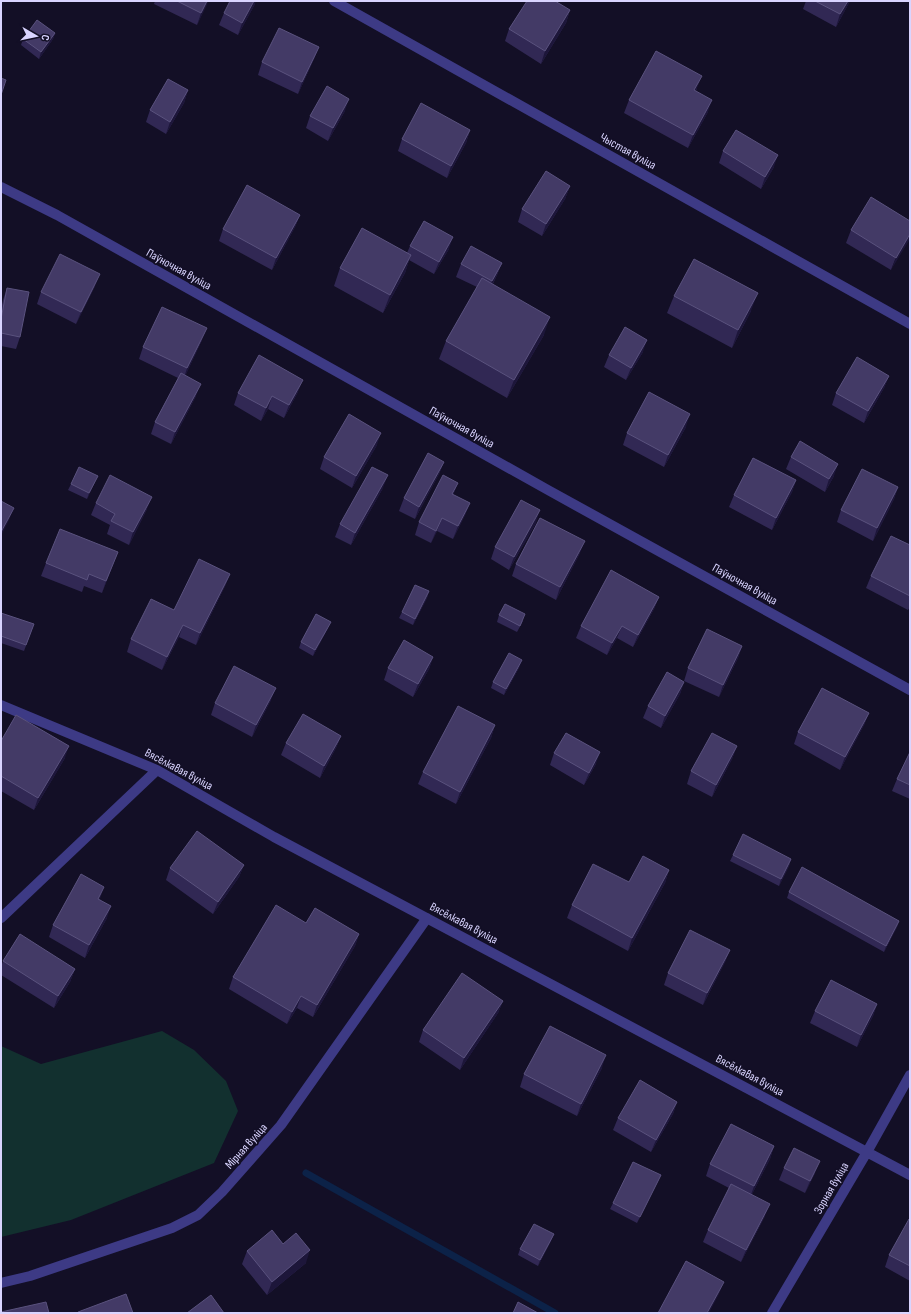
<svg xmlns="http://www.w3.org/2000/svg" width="911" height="1314" font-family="'Sofia Sans Condensed',sans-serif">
  <rect width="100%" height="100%" fill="#130f26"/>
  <path fill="#12302f" d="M162,1031L194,1050L226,1081L238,1111L214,1163L71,1220L1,1237V1046L41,1064Z"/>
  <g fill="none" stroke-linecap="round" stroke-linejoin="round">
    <path stroke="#0c2248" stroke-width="7" d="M306,1173L555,1313"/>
    <path stroke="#3d3a85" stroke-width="10" d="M334,1L910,324
      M1,187L57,215L548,490L910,690
      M1,705L157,770L274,837L910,1175
      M1,918L157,770
      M1,1283L30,1276L172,1228L198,1215L222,1192L281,1125L427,918
      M772,1313L867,1152L910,1075"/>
  </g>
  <path fill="#312854" d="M155,1H208L197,25L154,4Z
    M806,1H850L836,27L803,9Z
    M255,4L238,35L219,25L224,13Z
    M570,10L566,23L541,64L505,41L509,29Z
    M55,33L53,39L39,59L21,45L23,39Z
    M319,47L314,59L298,94L258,75L262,62Z
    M697,88L696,91L708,112L688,148L624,113L629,100Z
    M188,90L184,103L166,134L146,122L150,110Z
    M345,111L328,141L306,128L310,116Z
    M470,130L466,143L447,178L398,151L402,139Z
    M723,151L774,167L761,189L719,163Z
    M570,186L565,199L542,236L518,222L522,209Z
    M300,215L295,227L272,270L219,241L223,229Z
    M910,221L891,270L846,243L851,230Z
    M410,246L449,249L434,274L409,260L405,273L383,313L334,286L340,268L407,253Z
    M502,263L497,275L493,284L544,335L507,398L439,359L446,341L477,287L456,277L461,264Z
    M95,286L76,324L37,304L41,292Z
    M7,288L20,337L16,349L1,346V309L3,300Z
    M674,296L751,311L732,348L667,313Z
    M202,340L185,376L196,396L171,444L151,434L155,422L178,378L139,359L143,347Z
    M643,352L626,380L604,367L609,355Z
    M889,376L884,388L864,423L832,405L836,393Z
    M298,392L284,418L268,409L261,421L234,405L238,393Z
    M686,427L664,467L623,445L627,433Z
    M377,445L352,488L320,469L324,457Z
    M791,457L834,476L825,492L786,469Z
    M444,462L439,474L415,519L399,511L404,498Z
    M796,480L792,492L772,530L729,507L734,495Z
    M95,482L87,499L68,490L71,484Z
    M458,483L453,495L470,503L465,515L453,539L437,531L431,543L415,535L419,522Z
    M898,487L894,499L873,541L837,522L841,510Z
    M383,488L351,545L335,537L340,524Z
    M96,503L147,509L129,545L107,534L110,525L91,515Z
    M536,523L509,570L491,559L495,547Z
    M910,545V607L908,610L866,588L871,576Z
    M118,552L102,593L84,586L82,592L41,576L46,563Z
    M580,553L556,600L512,576L516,564Z
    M230,574L225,586L196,645L179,637L162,670L127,652L131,639L174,610Z
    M429,591L427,598L413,625L399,618L402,612Z
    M659,597L654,609L633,647L617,638L607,655L576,638L581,626Z
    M1,613L34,624L24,651L1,643Z
    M499,615L523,621L517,632L497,622Z
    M328,628L313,656L299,648L301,642Z
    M742,646L738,658L719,697L684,681L688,668Z
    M433,657L429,669L413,697L384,680L388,668Z
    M520,666L504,695L491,688L493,682Z
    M684,682L680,694L661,728L643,718L648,706Z
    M271,700L252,737L211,715L215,703Z
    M869,713L864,725L840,770L794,744L798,732Z
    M495,725L491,738L456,804L418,784L423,772Z
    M341,736L336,748L320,778L281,755L286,743Z
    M1,741L65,758L34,810L1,791Z
    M737,746L732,759L712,797L687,784L691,771Z
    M910,752V799L892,791L897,779Z
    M554,753L596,764L584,785L550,765Z
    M733,855L791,859L789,866L779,886L730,861Z
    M244,865L239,877L213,914L166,880L170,868Z
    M669,870L665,883L628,951L567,918L572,905L629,882Z
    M789,892L899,921L897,927L884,952L787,898Z
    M100,899L107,918L85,958L49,937L53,925Z
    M306,923L359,934L355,946L313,1017L297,1008L287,1024L229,989L233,977Z
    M730,950L725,962L703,1005L664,985L668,973Z
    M3,961L75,969L70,982L54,1008L1,975V967Z
    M503,1001L498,1013L460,1070L419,1042L423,1030Z
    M877,1004L873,1016L857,1047L810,1023L815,1011Z
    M602,1068L577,1116L520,1087L524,1074Z
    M677,1102L673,1114L651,1152L613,1130L618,1118Z
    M774,1146L770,1159L752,1194L765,1216L741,1262L703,1242L708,1230L729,1188L706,1176L710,1164Z
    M784,1168L815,1173L805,1193L779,1180Z
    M661,1175L637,1223L610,1209L613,1203Z
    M910,1219V1281L885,1267L889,1255Z
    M554,1234L551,1241L538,1266L518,1255L520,1249Z
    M283,1244L306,1263L267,1295L242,1264L247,1251Z"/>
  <path fill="#1d163a" d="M207,1H208L207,5L197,25L201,13Z
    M254,1H256L255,4L238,35L242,23Z
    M848,1H850L836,27L840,14Z
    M570,10L566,23L541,64L545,51Z
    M55,33L53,39L39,59L41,52Z
    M319,47L314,59L298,94L302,82Z
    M702,76L697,88L690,102L694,90Z
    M188,90L184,103L166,134L170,122Z
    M349,99L345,111L328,141L333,128Z
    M712,100L708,112L688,148L693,135Z
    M470,130L466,143L447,178L451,166Z
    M778,155L774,167L761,189L765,177Z
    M570,186L565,199L542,236L546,224Z
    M300,215L295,227L272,270L276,258Z
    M910,234V239L891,270L896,258Z
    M453,237L449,249L434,274L439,262Z
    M411,255L405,273L383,313L390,295Z
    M502,263L497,275L488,293L492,281Z
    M100,274L95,286L76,324L81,312Z
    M758,293L751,311L732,348L738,330Z
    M550,317L544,335L507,398L514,380Z
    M207,328L202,340L183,381L187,368Z
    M647,340L643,352L626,380L631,368Z
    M889,376L884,388L864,423L868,411Z
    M303,380L298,392L284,418L289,405Z
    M201,384L196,396L171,444L175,432Z
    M272,396L268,409L261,421L266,408Z
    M690,414L686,427L664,467L668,455Z
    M381,433L377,445L352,488L356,476Z
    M444,462L439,474L415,519L419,507Z
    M838,464L834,476L825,492L829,479Z
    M388,475L383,488L351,545L355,533Z
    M98,476L95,482L87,499L89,493Z
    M796,480L792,492L772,530L776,518Z
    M458,483L453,495L452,494Z
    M898,487L894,499L873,541L877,528Z
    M152,497L147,509L129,545L133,532Z
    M470,503L465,515L453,539L458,526Z
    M14,508L9,520L1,536V532Z
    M540,510L536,523L509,570L514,557Z
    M442,518L437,531L431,543L436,531Z
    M585,541L580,553L556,600L560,587Z
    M118,552L113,564L102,593L106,581Z
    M230,574L225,586L196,645L200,633Z
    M429,591L427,598L413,625L415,619Z
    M659,597L654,609L633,647L638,635Z
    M331,622L328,628L313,656L315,650Z
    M183,625L179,637L162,670L167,657Z
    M622,626L617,638L607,655L612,643Z
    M742,646L738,658L719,697L723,685Z
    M433,657L429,669L413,697L418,684Z
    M522,660L520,666L504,695L506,689Z
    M684,682L680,694L661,728L665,716Z
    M276,688L271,700L252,737L256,725Z
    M869,713L864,725L840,770L845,757Z
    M495,725L491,738L456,804L460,792Z
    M341,736L336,748L320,778L324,766Z
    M69,746L65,758L34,810L38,798Z
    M737,746L732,759L712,797L716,785Z
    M600,752L596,764L584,785L589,773Z
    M791,859L789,866L779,886L781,879Z
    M244,865L239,877L213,914L218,902Z
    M669,870L665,883L628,951L632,938Z
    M104,887L100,899H98Z
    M111,906L107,918L85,958L89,945Z
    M899,921L897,927L884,952L886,946Z
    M359,934L355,946L313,1017L317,1005Z
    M730,950L725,962L703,1005L707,993Z
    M75,969L70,982L54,1008L58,996Z
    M301,996L297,1008L287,1024L292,1012Z
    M503,1001L498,1013L460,1070L464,1058Z
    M877,1004L873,1016L857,1047L861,1035Z
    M606,1055L602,1068L577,1116L581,1104Z
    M677,1102L673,1114L651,1152L656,1140Z
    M774,1146L770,1159L750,1198L754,1186Z
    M820,1161L815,1173L805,1193L810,1181Z
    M770,1204L765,1216L741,1262L746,1250Z
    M554,1234L551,1241L538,1266L540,1260Z
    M310,1250L306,1263L267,1295L272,1282Z
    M724,1282L719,1294L709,1313H707Z"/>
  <path fill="#433a66" stroke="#5a527e" d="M177,1H207L201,13Z
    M230,1H254L242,23L224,13Z
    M527,1H555L570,10L545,51L509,29Z
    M815,1H848L840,14Z
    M37,20L55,33L41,52L23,39Z
    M279,28L319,47L302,82L262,62Z
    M656,51L702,76L694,90L712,100L693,135L629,100Z
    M1,78L6,80L1,95Z
    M168,79L188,90L170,122L150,110Z
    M327,86L349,99L333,128L310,116Z
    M421,103L470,130L451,166L402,139Z
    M736,130L778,155L765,177L723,151Z
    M546,171L570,186L546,224L522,209Z
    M247,185L300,215L276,258L223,229Z
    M871,197L910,221V234L896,258L851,230Z
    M424,221L453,237L439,262L410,246Z
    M362,228L411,255L390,295L340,268Z
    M471,246L502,263L492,281L461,264Z
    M60,254L100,274L81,312L41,292Z
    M694,259L758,293L738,330L674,296Z
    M482,278L550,317L514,380L446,341Z
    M7,288L29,292L20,337L1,333V319Z
    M162,307L207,328L187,368L143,347Z
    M625,327L647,340L631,368L609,355Z
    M259,355L303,380L289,405L272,396L266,408L238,393Z
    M857,357L889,376L868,411L836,393Z
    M181,373L201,384L175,432L155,422Z
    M649,392L690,414L668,455L627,433Z
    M349,414L381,433L356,476L324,457Z
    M800,441L838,464L829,479L791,457Z
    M428,453L444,462L419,507L404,498Z
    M753,458L796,480L776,518L734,495Z
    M79,467L98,476L89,493L71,484Z
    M372,467L388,475L355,533L340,524Z
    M862,469L898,487L877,528L841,510Z
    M110,475L152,497L133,532L111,521L115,514L96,503Z
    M443,475L458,483L452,494L470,503L458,526L442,518L436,531L419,522Z
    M521,500L540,510L514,557L495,547Z
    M1,501L14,508L1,532Z
    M540,518L585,541L560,587L516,564Z
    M60,529L118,552L106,581L89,574L87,580L46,563Z
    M891,536L910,545V596L871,576Z
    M199,559L230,574L200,633L183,625L167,657L131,639L151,599L174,610Z
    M611,570L659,597L638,635L622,626L612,643L581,626Z
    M415,585L429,591L415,619L402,612Z
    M505,604L525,614L520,626L499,615Z
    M1,613L34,624L26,645L1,636Z
    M316,614L331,622L315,650L301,642Z
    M707,629L742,646L723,685L688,668Z
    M404,640L433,657L418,684L388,668Z
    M509,653L522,660L506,689L493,682Z
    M234,666L276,688L256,725L215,703Z
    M667,672L684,682L665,716L648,706Z
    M822,688L869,713L845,757L798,732Z
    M458,706L495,725L460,792L423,772Z
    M303,714L341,736L324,766L286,743Z
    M16,715L69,746L38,798L1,776V741Z
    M566,733L600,752L589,773L554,753Z
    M712,733L737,746L716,785L691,771Z
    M910,752V785L897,779Z
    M197,831L244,865L218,902L170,868Z
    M743,834L791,859L781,879L733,855Z
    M643,856L669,870L632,938L572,905L593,864L629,882Z
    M802,867L899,921L886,946L789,892Z
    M81,874L104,887L98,899L111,906L89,945L53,925Z
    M276,905L306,923L315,908L359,934L317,1005L301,996L292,1012L233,977Z
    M690,930L730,950L707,993L668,973Z
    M20,934L75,969L58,996L3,961Z
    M462,973L503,1001L464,1058L423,1030Z
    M831,980L877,1004L861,1035L815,1011Z
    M550,1026L606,1055L581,1104L524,1074Z
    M640,1080L677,1102L656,1140L618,1118Z
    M731,1124L774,1146L754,1186L710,1164Z
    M794,1148L820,1161L810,1181L784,1168Z
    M633,1162L661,1175L640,1217L613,1203Z
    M731,1184L770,1204L746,1250L708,1230Z
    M909,1219H910V1266L889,1255Z
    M534,1224L554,1234L540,1260L520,1249Z
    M272,1230L283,1244L296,1233L310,1250L272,1282L247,1251Z
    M686,1261L724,1282L707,1313H658Z
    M126,1294L133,1313H79L78,1312Z
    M211,1295L224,1313H187Z
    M46,1302L49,1313H1V1312Z
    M518,1302L538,1313H513Z"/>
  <g text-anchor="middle" stroke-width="3.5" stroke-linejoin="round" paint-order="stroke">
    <g font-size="12" fill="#d9d4ff" stroke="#130f26">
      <text transform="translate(628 151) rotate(29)" y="4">Чыстая вуліца</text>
      <text transform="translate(179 269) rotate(29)" y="4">Паўночная вуліца</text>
      <text transform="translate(462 427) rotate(29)" y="4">Паўночная вуліца</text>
      <text transform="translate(745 584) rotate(29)" y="4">Паўночная вуліца</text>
      <text transform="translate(179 769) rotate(28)" y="4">Вясёлкавая вуліца</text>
      <text transform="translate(464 923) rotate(28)" y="4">Вясёлкавая вуліца</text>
      <text transform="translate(750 1075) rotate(28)" y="4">Вясёлкавая вуліца</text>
      <text transform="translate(246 1146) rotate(-48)" y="4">Мірная вуліца</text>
      <text transform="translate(831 1188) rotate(-60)" y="4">Зорная вуліца</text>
    </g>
  </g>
  <rect width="911" height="1314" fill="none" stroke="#d9d4ff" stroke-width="4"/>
  <g transform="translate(36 36) rotate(99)" stroke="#130f26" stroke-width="3" paint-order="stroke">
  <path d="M0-3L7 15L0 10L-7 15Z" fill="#d9d4ff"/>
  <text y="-6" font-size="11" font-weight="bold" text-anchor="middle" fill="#d9d4ff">С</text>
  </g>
</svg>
